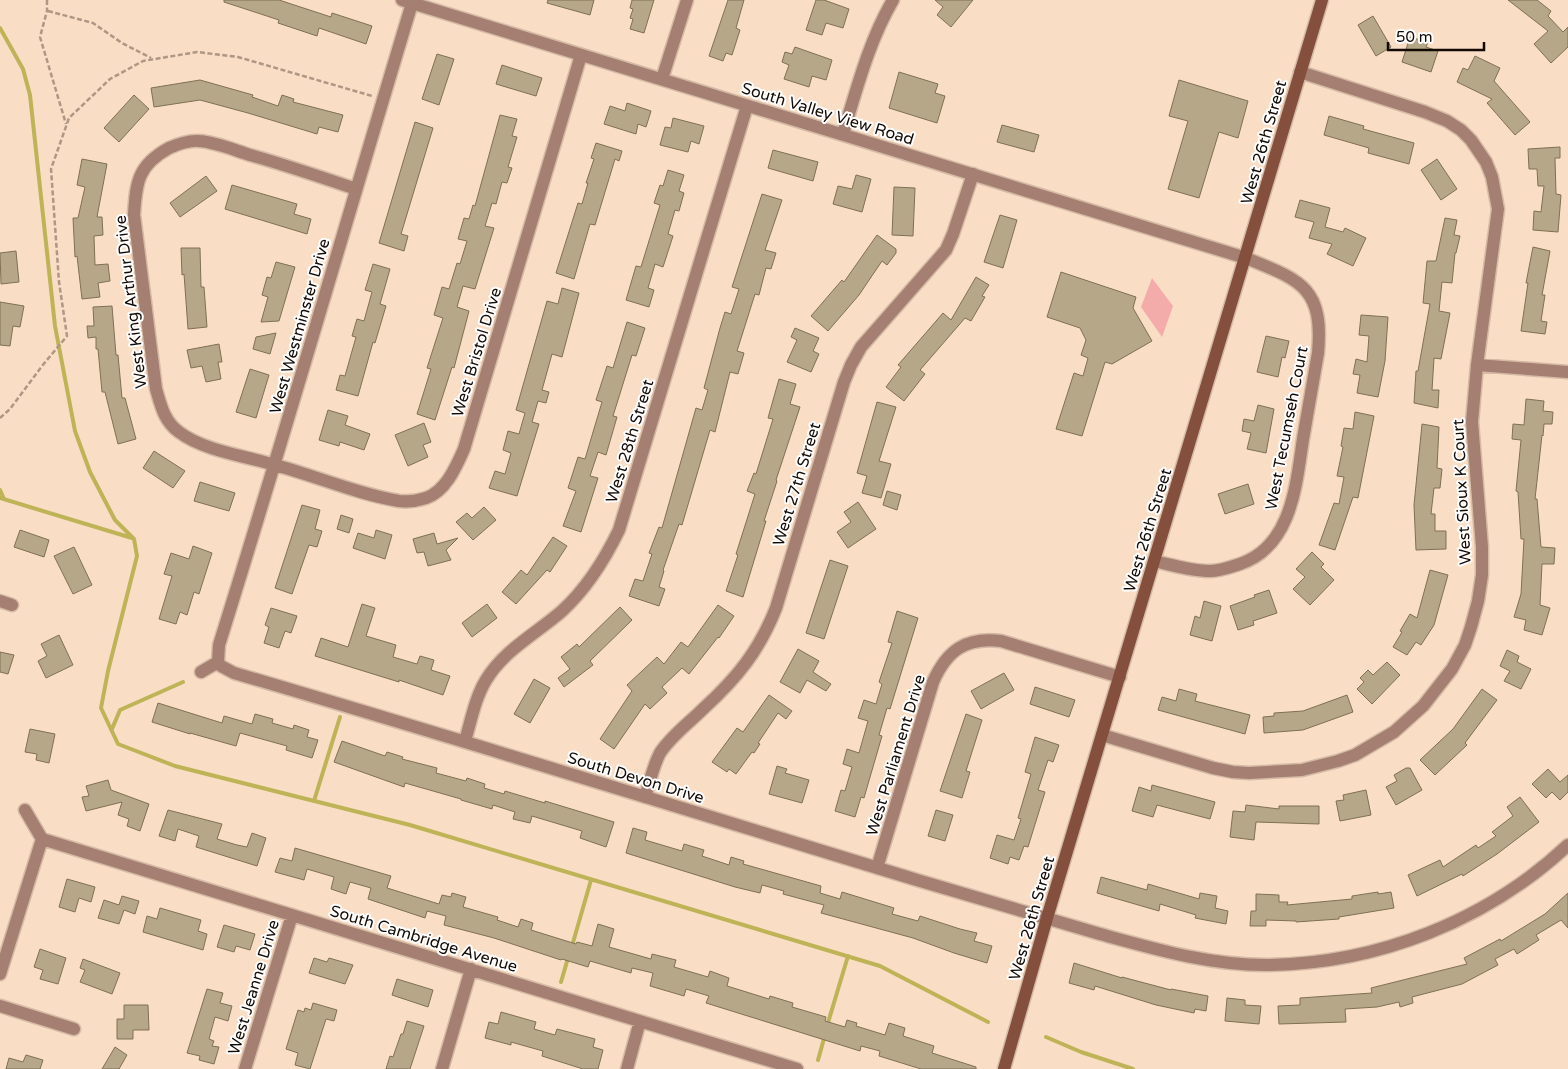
<svg xmlns="http://www.w3.org/2000/svg" width="1568" height="1069" font-family="'Varela Round',sans-serif">
  <rect width="100%" height="100%" fill="#faddc5"/>
  <path fill="#f4acab" d="M1152,278L1173,306L1162,337L1141,307Z"/>
  <g fill="none" stroke-linecap="round" stroke-linejoin="round">
    <path stroke="#beb357" stroke-width="4" d="M0,28L23,69L30,95L55,326L75,431L90,472L115,520L134,539L137,556L108,671L101,708L118,744L175,766L410,825L880,966L988,1022
      M0,490L4,499
      M0,498L132,538
      M112,729L120,710L183,682
      M314,801L340,717
      M572,946L591,880
      M561,982L568,958
      M827,1026L848,956
      M1046,1037L1081,1052L1133,1069
      M818,1060L825,1035"/>
  </g>
  <path fill="#b7a789" stroke="#7f7054" d="M224,0H279L331,17L332,13L372,26L366,44L319,28L317,36L278,23L279,20L224,2Z
    M548,0H594L590,15L547,3Z
    M632,0H654L644,33L630,29L633,19L630,18L633,9L630,8Z
    M728,0H744L736,28L740,30L732,55L726,53L723,61L709,56Z
    M816,0H824L849,9L843,28L826,23L822,35L806,30Z
    M935,0H973L951,27L937,15L943,7Z
    M1508,0H1537L1551,11L1548,16L1563,32L1568,27V47L1551,63L1534,44L1548,31Z
    M1373,16L1391,47L1376,56L1358,25Z
    M1410,37L1428,42L1426,47L1438,51L1431,72L1402,62Z
    M795,47L832,60L826,80L812,76L809,87L784,79L789,65L782,62L785,52L792,54Z
    M437,54L454,59L439,105L422,99Z
    M1475,56L1500,68L1494,81L1530,122L1515,135L1487,103L1492,99L1457,82L1463,68L1468,70Z
    M502,65L542,78L536,96L496,84Z
    M899,72L938,84L935,93L945,96L937,123L889,108Z
    M200,80L253,95L252,97L278,106L282,95L294,99L293,102L343,115L338,132L319,127L317,134L248,113L200,100L154,107L151,88Z
    M1179,80L1248,101L1238,138L1219,132L1199,198L1168,189L1188,121L1169,116Z
    M134,95L149,109L119,142L104,128Z
    M627,103L651,111L646,127L638,124L636,134L604,124L610,106L625,111Z
    M500,115L517,119L512,136L517,137L508,167L512,168L507,183L502,182L496,204L492,203L485,226L494,228L475,289L463,286L457,307L469,311L454,368L452,367L435,420L417,414L431,369L427,368L443,318L434,315L442,287L449,289L457,263L460,264L467,241L458,239L464,218L469,219L473,205L475,206Z
    M1329,116L1364,126L1363,129L1414,143L1409,164L1368,153L1369,148L1324,135Z
    M673,118L704,126L699,144L691,141L688,152L660,145L665,127L671,128Z
    M415,122L433,128L401,234L408,236L404,251L379,243Z
    M1002,125L1039,135L1034,152L997,142Z
    M596,143L622,151L619,161L615,159L595,225L590,224L574,279L556,273L578,203L582,204L588,183H586L594,159L591,158Z
    M1560,147V158H1555L1556,194L1561,195L1558,232L1533,230L1534,211L1541,212L1544,186H1538L1537,169H1529L1528,149Z
    M773,150L818,162L813,181L768,168Z
    M82,159L107,164L97,217H102L103,235L94,236L95,265L108,264L110,281L98,283L100,297L82,299L77,256L75,257L73,218H78L85,187L77,185Z
    M1437,159L1457,189L1441,200L1421,170Z
    M668,170L684,175L679,191L684,193L679,211L675,210L668,234L673,236L663,267L655,264L648,288L654,290L649,307L626,300L636,266L641,267L660,205L654,203L660,185L663,186Z
    M856,175L871,179L862,212L833,204L838,186L852,189Z
    M206,176L217,191L180,217L170,203Z
    M232,185L297,204L294,214L311,219L307,234L225,209Z
    M894,187L915,188L913,236L892,235Z
    M762,194L782,200L765,250L776,253L771,269L766,268L759,295L755,294L737,351L744,353L738,374L730,372L715,432L710,430L682,525L679,524L663,570L664,571L659,587L665,589L659,606L629,596L635,579L643,581L652,554L649,553L659,527L662,528L696,408L702,410L708,390L704,388L720,328L725,312L731,314L739,289L732,287Z
    M1300,200L1330,208L1325,227L1343,232L1345,228L1366,238L1353,266L1327,254L1332,244L1309,238L1314,222L1295,217Z
    M1000,215L1017,220L1003,268L984,262Z
    M1445,218L1457,220L1454,235L1460,236L1456,253H1455L1452,283L1442,282L1439,311L1450,313L1441,359L1434,358L1432,390H1439L1438,408L1414,403L1416,371H1418L1430,304L1423,303L1427,261H1436Z
    M877,235L896,249V253L887,265L882,261L859,295L828,331L811,316L842,280L844,282Z
    M1533,247L1550,251L1542,295H1545L1541,321L1547,322L1545,334L1521,331L1528,283H1526Z
    M181,248H200L201,287H204L207,327L188,329L184,274L182,275Z
    M16,251L19,282L1,284L0,253Z
    M276,262L295,267L279,321L261,322L268,297L262,295L267,277L271,278Z
    M373,264L390,269L380,304L386,306L375,343L373,342L358,396L336,390L340,375L345,376L356,337L352,336L357,319L364,321L372,292L365,290Z
    M1061,272L1136,297L1133,308L1152,341L1112,364L1105,362L1082,436L1056,429L1074,373L1083,376L1088,358L1081,355L1086,340L1080,328L1047,317Z
    M976,277L989,285L982,296L985,297L971,321L965,318L920,370L925,374L904,401L886,387L901,367L898,365L943,313L951,320Z
    M562,288L579,293L562,357L552,354L542,390L549,392L546,403L538,401L532,422L539,424L517,496L489,488L495,471L505,474L511,453L503,450L508,431L519,434L525,413L516,410L547,301L558,304Z
    M0,302L24,306L20,327L13,326L10,346L0,345Z
    M112,306L116,355H118L122,398H125L136,439L118,444L105,392H102L98,349H96V337L88,338L87,326H94L93,307Z
    M1361,315L1388,317L1385,361L1378,397L1357,393L1360,375L1353,374L1356,359L1367,362L1369,336L1359,335Z
    M627,322L645,328L636,356L632,355L613,416L617,417L606,455L598,452L590,476L598,478L581,532L563,526L576,491L568,488L578,457L585,459L602,402L596,400L607,366L613,368Z
    M795,328L819,338L813,351L819,354L811,372L787,362L797,340L791,337Z
    M276,333L270,354L253,349L256,337Z
    M1266,336L1289,341L1285,358L1282,357L1278,377L1257,372Z
    M219,344L222,362H218L221,379L206,382L202,366L191,368L187,350Z
    M250,369L269,375L256,418L236,412Z
    M779,379L796,384L790,404L800,407L776,480L777,481L764,521H766L743,597L726,591L738,555L736,554L755,494L747,491L754,473L756,474L773,419L768,418Z
    M1526,399L1544,401L1543,411L1553,412L1552,424H1544L1543,436L1542,435L1535,499H1537L1541,547L1555,548L1554,564H1542L1540,605L1550,608L1542,635L1524,630L1526,620L1514,617L1521,594L1524,539H1521L1518,492L1516,491L1521,440L1512,439L1513,424L1524,425Z
    M877,402L896,407L879,461L891,464L881,498L862,493L867,476L857,473Z
    M1258,405L1274,409L1266,453L1247,449L1251,433L1242,431L1244,419L1254,421Z
    M328,410L348,416L345,425L370,434L364,450L340,442L339,446L319,440Z
    M1355,412L1374,416L1358,498L1353,497L1335,550L1319,545L1334,503L1339,504L1344,477L1337,476L1343,447L1341,446L1344,428L1353,429Z
    M424,423L431,442L423,445L428,457L408,466L395,435Z
    M1422,424L1439,427L1437,468L1442,469L1440,488H1434L1431,514H1435V531H1446V549L1416,550L1414,505Z
    M154,451L185,471L173,488L143,468Z
    M200,482L235,493L229,511L194,501Z
    M1248,484L1254,504L1225,514L1218,494Z
    M887,491L901,495L897,510L883,505Z
    M858,502L876,529L848,548L837,532L851,522L844,512Z
    M302,505L320,510L315,529L322,531L317,547L309,545L292,594L275,588Z
    M484,507L496,520L473,540L456,522L467,513L472,518Z
    M341,515L353,519L349,533L337,529Z
    M20,530L49,540L44,557L14,547Z
    M376,530L392,535L385,559L353,548L358,533L374,538Z
    M434,533L437,544L458,538L446,550L451,560L428,566L424,552L417,553L413,539Z
    M553,537L567,546L550,572L547,570L516,604L502,592L521,570L527,575Z
    M193,546L212,553L199,594L194,592L187,615L180,612L176,624L159,619L172,576L164,574L171,553L189,559Z
    M74,547L92,585L73,594L54,556Z
    M1312,552L1324,564L1321,567L1334,580L1310,605L1293,589L1305,577L1296,569Z
    M830,560L848,566L824,639L806,633Z
    M1430,570L1448,575L1434,625L1421,645L1416,642L1407,655L1393,647L1402,632L1400,631L1410,614L1417,618Z
    M1269,590L1277,613L1253,621L1254,625L1238,630L1230,606L1255,597L1254,595Z
    M1204,601L1221,606L1212,641L1190,635L1195,616L1200,618Z
    M362,604L375,608L366,636L396,645L393,657L417,664L420,656L434,660L431,670L450,676L443,695L399,680V682L315,656L321,638L348,647Z
    M487,604L497,618L472,637L462,623Z
    M718,605L734,616L719,638L718,637L689,674L682,668L662,687L667,693L650,709L645,704L614,749L600,739L632,691L627,685L657,657L664,664L681,642L688,647Z
    M620,607L632,620L590,661L593,665L564,687L558,678L570,669L561,657L577,644L579,647Z
    M271,608L297,616L291,633L285,631L279,648L264,643L269,627L265,625Z
    M897,611L918,618L890,709L887,708L879,735L882,736L868,784L864,798L861,797L855,817L835,811L841,790L845,791L852,767L843,764L847,749L859,753L868,721L858,718L864,700L876,704L882,684L879,682L892,643L888,642Z
    M59,635L73,665L46,678L38,661L47,656L41,644Z
    M798,649L819,661L813,672L831,684L826,691L807,680L800,693L780,682Z
    M1507,650L1519,656L1517,662L1531,669L1521,689L1504,681L1510,671L1500,666Z
    M0,652L14,655L8,674L0,672Z
    M1387,662L1400,675L1372,704L1357,689L1364,682L1360,678L1368,670L1373,675Z
    M1004,673L1014,690L981,709L971,691Z
    M534,679L550,688L530,723L514,714Z
    M1035,687L1075,700L1069,717L1030,704Z
    M1179,689L1197,694L1195,701L1250,715L1245,734L1158,710L1162,697L1176,701Z
    M1482,689L1497,700L1465,743L1467,745L1435,775L1420,760L1453,729Z
    M769,695L792,711L786,719L778,713L758,743L760,744L754,753L752,752L736,774L729,769L727,772L712,762L737,728L743,732Z
    M1347,695L1353,712L1303,730L1264,733L1263,717L1274,716V713L1303,711Z
    M158,703L222,723L224,716L252,724L255,714L273,719L272,723L293,729L294,725L309,730L307,737L318,740L312,758L286,750L287,746L240,733L236,746L190,733V734L152,722Z
    M966,714L982,720L966,771L970,772L962,798L940,791Z
    M30,729L55,734L49,763L36,760L37,754L25,752Z
    M1035,737L1059,745L1053,762L1048,760L1038,790L1045,792L1028,847L1024,846L1019,860L1010,857L1008,864L990,858L997,835L1014,840L1021,819L1018,818L1031,774L1025,772Z
    M342,741L385,756L387,752L403,757L402,759L437,768L436,773L466,781L467,778L485,784L484,788L504,794L505,791L545,803V801L614,822L606,847L580,838L582,831L532,816L530,823L513,819L515,812L493,805L492,809L461,800V799L405,783L404,787L334,762Z
    M777,766L787,769L785,773L809,780L802,803L769,794Z
    M1406,768H1410L1422,790L1396,805L1386,787L1397,781L1394,775Z
    M1548,769L1560,782L1568,775V792L1560,800L1552,792L1546,798L1532,784Z
    M108,780L111,790L149,804L140,831L127,826L129,819L118,815L122,802L86,811L82,797L89,796L86,786Z
    M1152,785L1215,802L1210,819L1157,805L1153,817L1132,811L1139,787L1151,791Z
    M1366,790L1371,815L1340,821L1336,801L1344,800L1343,795Z
    M1520,797L1539,822L1497,854L1463,876L1462,874L1417,896L1408,875L1440,860L1443,867L1476,845L1478,848L1496,836L1492,832L1513,816L1507,807Z
    M1246,805L1279,809V806H1319V824L1256,822L1254,840L1230,837L1233,811L1245,812Z
    M168,810L222,824L217,839L237,845L247,847L252,833L266,838L257,866L196,847L199,836L178,829L175,841L159,836Z
    M936,810L953,815L945,841L928,836Z
    M633,828L647,832L645,840L682,851L684,844L704,850L702,856L729,865L731,857L744,861L743,864L821,886L820,893L840,899L842,892L894,908L892,914L918,921L920,916L960,929L977,933L974,941L992,946L987,963L954,953L913,938L821,913L824,905L783,894L784,891L762,885L760,893L735,887L626,853Z
    M295,848L391,876L387,888L439,904L442,895L451,897L452,893L466,897L463,907L498,917L497,920L518,927L521,919L533,923L531,930L576,944L577,942L592,946L598,924L614,929L609,947L651,959L652,954L676,960L674,967L708,977L710,971L729,978L727,986L769,999L770,996L793,1003L792,1007L826,1017L825,1021L845,1027L847,1020L857,1023L856,1026L885,1035L889,1023L905,1028L903,1036L934,1046L932,1053L976,1067V1069H921L879,1056L880,1051L861,1046L860,1051L706,1003L709,996L686,989L684,996L650,986L653,973L632,968L631,973L590,961L588,967L562,959L561,960L494,938L444,925L446,916L427,911L425,918L368,899L371,888L350,882L346,894L331,889L334,877L307,869L304,880L275,872L280,858L292,861Z
    M1101,877L1147,890L1148,884L1199,899L1200,893L1217,896L1215,908L1228,911L1226,924L1195,918L1196,915L1160,904L1159,911L1097,893Z
    M67,879L95,887L91,902L79,898L75,912L59,907Z
    M1378,892V894L1391,892L1394,908L1339,917V919L1296,922V921L1266,920V926H1250L1251,911H1256V894L1279,895V902H1288L1287,905L1352,899V896Z
    M1568,893V928L1561,920L1536,935L1539,940L1517,954L1514,949L1495,959L1498,965L1462,984L1412,997L1413,1003L1400,1007L1399,1002L1377,1007L1345,1009L1346,1022L1279,1024L1278,1006L1300,1005V998L1372,993L1371,988L1467,964L1464,958L1500,939L1501,941L1545,914Z
    M122,896L139,901L135,914L124,910L119,924L98,918L104,900L119,905Z
    M160,908L201,920L198,931L207,934L203,950L143,932L147,916L157,919Z
    M224,925L255,934L250,950L236,946L234,952L217,947Z
    M40,949L66,958L58,984L40,979L43,970L34,967Z
    M314,958L327,962L329,958L353,965L345,984L309,973Z
    M83,959L120,973L112,994L80,982L85,970L80,968Z
    M1074,963L1122,978V977L1171,990V989L1208,996L1206,1011L1195,1009L1194,1013L1156,1005L1095,986L1094,990L1069,983Z
    M397,979L433,990L428,1007L392,995Z
    M207,989L223,993L220,1003L232,1006L228,1021L215,1017L209,1039L214,1041L212,1046L219,1047L214,1064L199,1060L200,1056L187,1053Z
    M1227,998L1245,1000V1005L1261,1006L1259,1024L1225,1021Z
    M313,1003L337,1010L334,1021L326,1019L310,1069L295,1065L298,1053L286,1049L298,1010L304,1012L305,1008L311,1010Z
    M124,1005H148L149,1030H133V1039H117V1019H124Z
    M501,1012L536,1022L534,1029L555,1035L557,1029L595,1039L593,1047L603,1050L598,1069H583L542,1056L543,1051L511,1042V1045L485,1038L489,1022L498,1024Z
    M407,1021L424,1026L410,1069H386L390,1056L393,1057L401,1034H403Z
    M115,1047L127,1055L119,1069H102Z
    M26,1055L43,1060L40,1069H6L9,1058L23,1062Z"/>
  <g fill="none" stroke-linecap="round" stroke-linejoin="round">
    <g stroke="#d5bba6" stroke-width="15">
      <path id="minor" d="M662,79L687,0
        M843,134C857,88 869,41 893,0
        M356,189C321,177 286,165 250,155C234,150 216,142 199,141C188,140 178,144 169,148C138,165 136,182 134,215L156,389C161,406 164,421 179,432C204,451 246,456 275,465C316,476 357,494 399,501C408,502 417,501 426,498C446,491 456,467 464,449L581,55
        M1477,365L1568,372
        M1154,561C1172,565 1191,571 1210,571C1220,571 1231,567 1240,564C1292,546 1296,485 1303,439C1308,410 1313,381 1318,353C1324,287 1300,280 1246,258
        M0,601L12,605
        M218,662L221,666L234,673C463,740 690,811 917,880C978,898 1039,916 1100,934C1155,949 1209,965 1266,965C1377,964 1487,921 1568,845
        M218,662L219,645C286,431 348,215 413,0
        M201,672L218,662
        M1102,735L1213,768L1233,772L1249,773L1302,770L1338,761L1355,755L1394,732L1423,706L1452,669L1465,645L1471,627L1478,601L1482,575V547L1472,422L1477,365L1498,209L1492,177L1486,162L1471,140L1461,130L1447,121L1425,112L1300,72
        M465,741C471,721 475,698 486,680C504,650 537,633 562,611C586,589 605,559 619,530L747,106
        M645,797C650,782 653,766 660,753C671,736 689,723 703,709C737,678 759,651 776,608L844,382L851,365L861,347L946,250L953,234L973,174
        M42,839L797,1069
        M877,868L933,682C947,650 966,637 1001,641L1120,677
        M0,974L42,839L25,810
        M0,1006L74,1029
        M245,1069L292,915
        M442,1069L471,969
        M627,1069L640,1021"/>
    </g>
    <g stroke="#d5bba6" stroke-width="15">
      <path id="tertiary" d="M402,0L1246,258"/>
    </g>
    <g stroke="#d5bba6" stroke-width="15">
      <path id="secondary" d="M1004,1069L1047,918L1322,0"/>
    </g>
    <path stroke="#ae9785" stroke-width="2.5" stroke-dasharray="5 2.5" stroke-linecap="butt" d="M47,0V11L40,37L66,124
      M48,11L93,23L122,43L151,58
      M0,418L10,409L42,366L67,336L59,282L51,169L69,118L110,79L143,61L197,52L238,57L372,96"/>
    <use href="#minor" stroke="#a57f72" stroke-width="12"/>
    <use href="#tertiary" stroke="#a57f72" stroke-width="12"/>
    <use href="#secondary" stroke="#844f3c" stroke-width="12"/>
  </g>
  <g text-anchor="middle" stroke-width="4" stroke-linejoin="round" paint-order="stroke">
    <g font-size="16" fill="#140a04" stroke="#fff">
      <text transform="translate(828 113) rotate(17)" y="6">South Valley View Road</text>
      <text transform="translate(1263 142) rotate(-74)" y="6">West 26th Street</text>
      <text transform="translate(130 302) rotate(-97)" y="6">West King Arthur Drive</text>
      <text transform="translate(299 326) rotate(-74)" y="6">West Westminster Drive</text>
      <text transform="translate(476 352) rotate(-73)" y="6">West Bristol Drive</text>
      <text transform="translate(1286 428) rotate(-79)" y="6">West Tecumseh Court</text>
      <text transform="translate(629 441) rotate(-73)" y="6">West 28th Street</text>
      <text transform="translate(796 484) rotate(-73)" y="6">West 27th Street</text>
      <text transform="translate(1461 492) rotate(-93)" y="6">West Sioux K Court</text>
      <text transform="translate(1147 530) rotate(-73)" y="6">West 26th Street</text>
      <text transform="translate(895 755) rotate(-73)" y="6">West Parliament Drive</text>
      <text transform="translate(636 777) rotate(17)" y="6">South Devon Drive</text>
      <text transform="translate(1031 918) rotate(-74)" y="6">West 26th Street</text>
      <text transform="translate(424 938) rotate(17)" y="6">South Cambridge Avenue</text>
      <text transform="translate(253 987) rotate(-73)" y="6">West Jeanne Drive</text>
    </g>
  </g>
  <path d="M1388 42v8h96v-8" fill="none" stroke="#140a04" stroke-width="2.5"/>
  <text x="1396" y="42" font-size="15" fill="#140a04" stroke="#ffffff" stroke-width="4" paint-order="stroke">50 m</text>
</svg>
